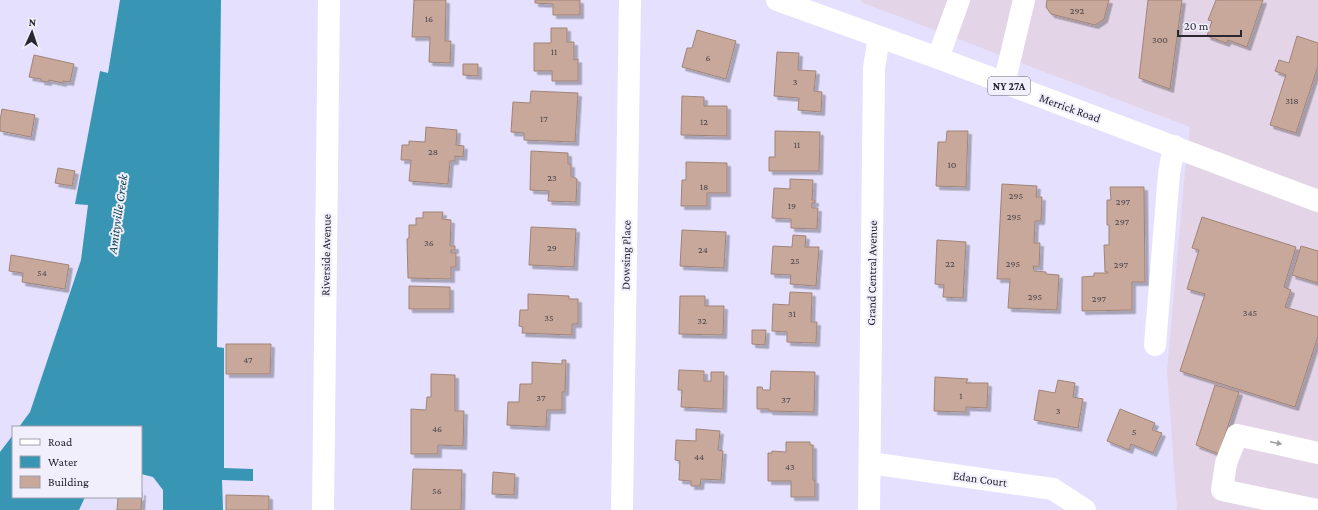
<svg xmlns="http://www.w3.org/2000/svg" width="1318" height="510" font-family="'Crimson Pro',serif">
  <defs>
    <filter id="shadow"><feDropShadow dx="3.5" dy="3.5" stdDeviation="0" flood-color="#0004"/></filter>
  </defs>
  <rect width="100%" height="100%" fill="#e4e0fe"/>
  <path fill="#e3d4e7" d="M862,0H1318V510H1177L1167,371L1185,172L1190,127L861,2Z"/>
  <path fill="#3896b4" d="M120,0H221L217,347L224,348V468L253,469V481L222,480L223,510H163V490L153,477L141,474V427H19L30,412L81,260L88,205L75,204L100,71L108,73Z
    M13,435V497H85L79,510H0V452Z"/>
  <path fill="#c7a89b" stroke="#a18477" filter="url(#shadow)" d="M414,0H446L445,41H451L450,63L429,62L430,37H412Z
    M535,0H580V15H553V4L535,3Z
    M1047,0H1109L1104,19L1095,25L1051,14L1046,7Z
    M1148,0H1182L1170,89L1139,78Z
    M1216,0H1263L1247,47L1228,40L1226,43L1207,36L1212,21L1208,20Z
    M551,28H567V42H574V60L578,59V81H552V71H534V43H551Z
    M697,30L736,41L726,79L682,67L687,48H692Z
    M1297,36L1318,43V66L1296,133L1270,125L1286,75L1275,71L1279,60L1289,63Z
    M777,52L799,53L798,70L816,71L814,91L822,92L821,112L798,110L799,98L774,96Z
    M34,55L74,64L70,82L63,81V83L49,80L48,82L41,81V79L29,77Z
    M463,64H478V76L463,75Z
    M531,91L578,93L575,142L524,140V133L511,132L513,102L530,103Z
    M682,96L704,97V106H727V136L681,135Z
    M2,109L35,115L31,137L0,131V120Z
    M426,127L457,130L456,145L464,146L463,157L455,156V161H450L448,184L409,181L411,160H401L402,145H409V141L425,142Z
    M775,131L820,132L819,171H769V157H775Z
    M947,131H968L966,187L936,186L938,142H946Z
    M531,151L568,153V164H571V176L577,179L576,202L548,201L549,191L530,190Z
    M686,162L727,163V193H707V206H681L682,180H686Z
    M58,168L75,171L72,186L55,183Z
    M790,179L813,180L812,200H815V203H812V208H818L817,229L791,228V219L772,218L774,188L790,189Z
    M1002,184L1037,186L1036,197H1042L1041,221H1035L1034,243H1040L1039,267L1033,266L1034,271L1046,272V274L1059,275L1057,310L1008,308L1010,279H997Z
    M1110,187H1144L1145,282H1132V310L1082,311V277L1094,276V273H1108V272H1105L1104,245H1109V225H1107V200H1111Z
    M423,212H443L442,219L451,220L450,246H455V250H451V253H456V267H451V279L408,278L407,239L409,238V225H416V218H423Z
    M1202,217L1296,247L1284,287L1291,290L1285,307L1318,317V336L1295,407L1180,371L1205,294L1187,289L1199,250L1192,248Z
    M531,227L576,229L574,267L529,265Z
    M682,230L726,232L724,268L680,266Z
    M793,235L806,236L805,247H819L816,286L790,284L791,275L771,274L773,246L792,247Z
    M937,240L966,242L963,298L943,297L944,285L935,284Z
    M1301,246L1318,251V283L1292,275Z
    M11,255L69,265L65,289L22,282L23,273L9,271Z
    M409,286L450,287V309H409Z
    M790,292L812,293L811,322H817L816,343L787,342V332L772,331L773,304L789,305Z
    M528,294L569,296V299H578V324H572V335L522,333L523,327L519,326L520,310H528Z
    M680,296H705V306H724L723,335L679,334Z
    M752,330H766L765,345L752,344Z
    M226,344H271L270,374H226Z
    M562,360H566L565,392H562V410H547L546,427L507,425L508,402H519L520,384H532V362L562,364Z
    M679,370L704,371V381H711V372H724L723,409L681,407L682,390H678Z
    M771,371L815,372L814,412L769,411V409H757V387H762L763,390H770Z
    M431,374L455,375V411H464L463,446L438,445V454H411V409L426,410L427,397H431Z
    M935,377L968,379L966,383H988L987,408L966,407V412L934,411Z
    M1058,380L1075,383L1073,397L1083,399L1078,428L1034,420L1039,390L1055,393Z
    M1215,385L1239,392L1219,454L1196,445Z
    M1120,409L1155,423L1152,430L1162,433L1153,453L1131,444L1129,450L1107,441Z
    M696,429L720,431L718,450L723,451L721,480L701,479L700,486H691V481L679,480L680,461L675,460L676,440L696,441Z
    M786,442H810V445H813V480H815V497H791V481H768V453H772V451L786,452Z
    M413,469L462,470L461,510H411Z
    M493,472L515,474L514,495L492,494Z
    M141,492H142L141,510H117L118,497H141Z
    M226,495L269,496V510H226Z"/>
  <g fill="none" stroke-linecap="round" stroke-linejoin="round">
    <path stroke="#fff" stroke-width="22" d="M938,58L959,0
      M1004,84L1024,0
      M1155,345L1169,174L1174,146
      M870,463L1053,489L1085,510
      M323,510L329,0
      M622,510L630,0
      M869,510L874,68L879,37
      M1317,510L1222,490L1226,463L1237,435L1318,453"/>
    <path stroke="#fff" stroke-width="22" d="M777,0L938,58L1318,201"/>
  </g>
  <defs><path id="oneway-solid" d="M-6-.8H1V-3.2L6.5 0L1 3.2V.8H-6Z"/></defs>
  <use fill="#9f9ea3" href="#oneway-solid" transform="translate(1276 443) rotate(12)"/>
  <g text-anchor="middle" stroke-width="4" stroke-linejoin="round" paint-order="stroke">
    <g font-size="10" fill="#50474c">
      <text x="1077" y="14">292</text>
      <text x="429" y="22">16</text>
      <text x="1160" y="43">300</text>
      <text x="554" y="55">11</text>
      <text x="708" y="61">6</text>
      <text x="795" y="85">3</text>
      <text x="1292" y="104">318</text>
      <text x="544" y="122">17</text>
      <text x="704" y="125">12</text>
      <text x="797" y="148">11</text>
      <text x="433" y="155">28</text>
      <text x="952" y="168">10</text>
      <text x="552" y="181">23</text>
      <text x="704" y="190">18</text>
      <text x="1016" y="199">295</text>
      <text x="1123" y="205">297</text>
      <text x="792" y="209">19</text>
      <text x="1014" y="220">295</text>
      <text x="1122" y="225">297</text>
      <text x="429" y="246">36</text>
      <text x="552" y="251">29</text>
      <text x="703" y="253">24</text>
      <text x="795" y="264">25</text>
      <text x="950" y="267">22</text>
      <text x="1013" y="267">295</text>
      <text x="1121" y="268">297</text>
      <text x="42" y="276">54</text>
      <text x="1035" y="300">295</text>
      <text x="1099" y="302">297</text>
      <text x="1250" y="316">345</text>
      <text x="792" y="317">31</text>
      <text x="549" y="321">35</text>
      <text x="702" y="324">32</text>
      <text x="248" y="363">47</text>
      <text x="961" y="399">1</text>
      <text x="541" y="401">37</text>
      <text x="786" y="403">37</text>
      <text x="1058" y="414">3</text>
      <text x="437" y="432">46</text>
      <text x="1134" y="435">5</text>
      <text x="699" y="460">44</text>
      <text x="790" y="470">43</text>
      <text x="437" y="494">56</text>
    </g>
    <rect fill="#f1effc" stroke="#65636f" stroke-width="1" x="988" y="77" width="42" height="18" rx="3"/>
    <g font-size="11" font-weight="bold" fill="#292732">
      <text x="1009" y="90">NY 27A</text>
    </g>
    <g font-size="12" fill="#292732" stroke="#f1effc">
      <text transform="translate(1070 108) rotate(20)" y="4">Merrick Road</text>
      <text transform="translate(326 255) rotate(-89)" y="4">Riverside Avenue</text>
      <text transform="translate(626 255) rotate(-89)" y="4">Dowsing Place</text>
      <text transform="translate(872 273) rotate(-89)" y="4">Grand Central Avenue</text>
      <text transform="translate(980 479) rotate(8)" y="4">Edan Court</text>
    </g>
    <g font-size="13" font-style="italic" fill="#053e4e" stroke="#f1effc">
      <text transform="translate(117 214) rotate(-82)" y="5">Amityville Creek</text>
    </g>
  </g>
  <rect x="12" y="426" width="130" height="72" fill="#f1effc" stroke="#a19fab"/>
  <rect x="20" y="439" width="20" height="6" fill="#ffffff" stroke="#a19fab"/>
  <text x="48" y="446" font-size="12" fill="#292732">Road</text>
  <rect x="20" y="456" width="20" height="12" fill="#3896b4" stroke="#a19fab"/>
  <text x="48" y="466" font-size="12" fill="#292732">Water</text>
  <rect x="20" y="476" width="20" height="12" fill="#c7a89b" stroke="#a19fab"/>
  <text x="48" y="486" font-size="12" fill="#292732">Building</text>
  <g transform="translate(32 32) rotate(3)" stroke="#f1effc" stroke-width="3" paint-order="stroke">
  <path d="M0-3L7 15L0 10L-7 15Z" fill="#292732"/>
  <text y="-6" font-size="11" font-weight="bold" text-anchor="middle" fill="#292732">N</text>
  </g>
  <path d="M1178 30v6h63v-6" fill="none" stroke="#292732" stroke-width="2"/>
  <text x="1184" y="30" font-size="12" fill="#292732" stroke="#f1effc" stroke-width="3" paint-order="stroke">20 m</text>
</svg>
